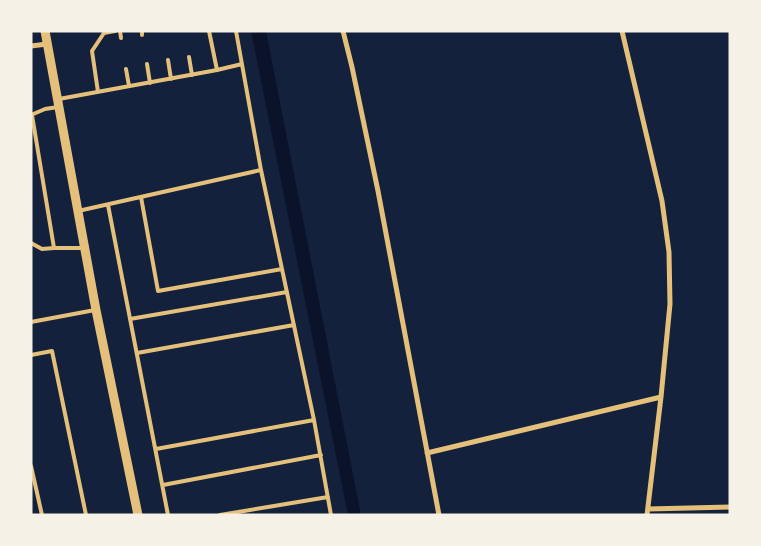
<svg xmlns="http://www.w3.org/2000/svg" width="761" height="546" font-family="'PT Sans',sans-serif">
  <rect width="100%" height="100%" fill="#14213d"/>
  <path fill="#0b132b" d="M251,31H266L361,515H348Z"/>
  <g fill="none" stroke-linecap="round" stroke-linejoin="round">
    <path stroke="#e5c07b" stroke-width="4" d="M120,31L121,38
      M142,31V35
      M189,57L192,75
      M168,60L171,79
      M147,64L150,83
      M126,69L129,86
      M217,70L242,64
      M98,92L92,51L104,33L115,31
      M59,99L217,70L209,31
      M31,115L45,109L58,107
      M32,115L54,248
      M261,170L314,420L331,515
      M141,197L158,291L282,269
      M108,205L168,515
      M78,211L261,170L236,31
      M31,243L42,249L54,248H84
      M130,319L287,292
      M31,322L95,310
      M137,353L294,325
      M31,355L52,351L86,515
      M156,449L314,420
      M31,466L42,515
      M163,485L321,455
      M220,515L328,497"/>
    <path stroke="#e5c07b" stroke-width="5" d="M343,31L352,67L378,191L439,515
      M622,31L662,201L669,252L670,304L661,397L647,515
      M31,46L47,44
      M427,453L661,397
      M648,509L730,507"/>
    <path stroke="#e5c07b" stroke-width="9" d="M45,31L96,310L138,515"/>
  </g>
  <rect width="761" height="546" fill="none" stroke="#f6f1e7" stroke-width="65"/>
</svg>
